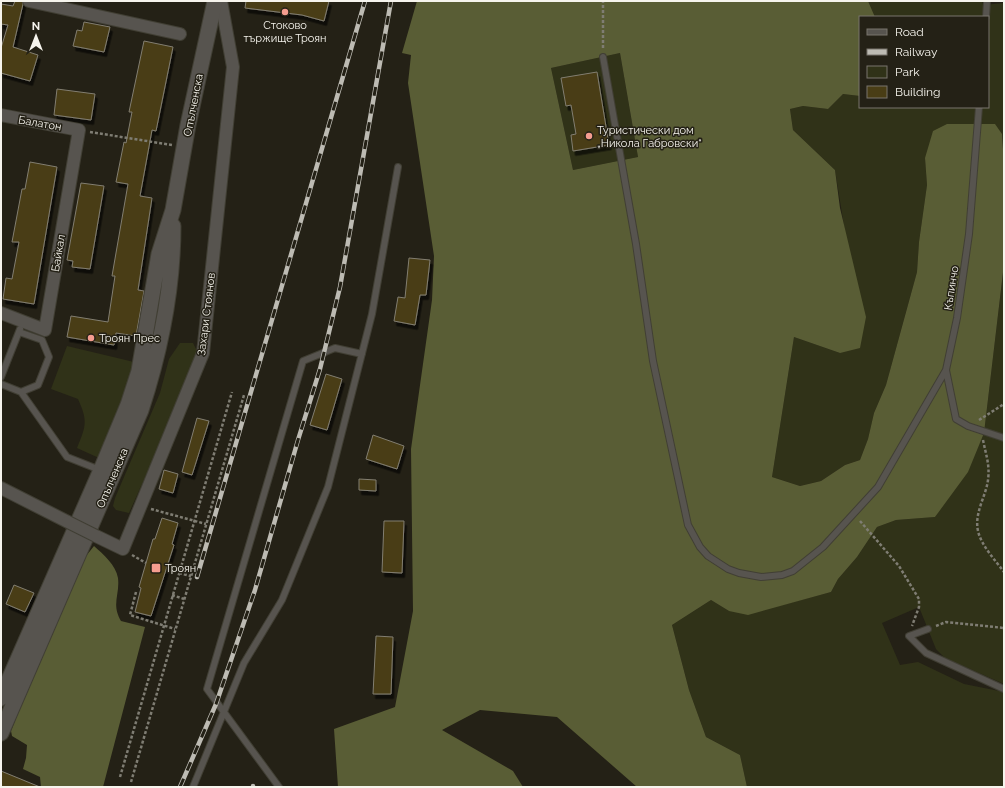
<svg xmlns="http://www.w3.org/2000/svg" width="1005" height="788" font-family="Raleway,sans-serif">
  <defs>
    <filter id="shadow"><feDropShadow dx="2.5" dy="4.5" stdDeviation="0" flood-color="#0009"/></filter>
  </defs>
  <rect width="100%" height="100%" fill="#242116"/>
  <path fill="#303218" d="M868,1H982L983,5L1004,3V164L1002,134L925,158L927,185L919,242L917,272L886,385L874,413L868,439L860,460L845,465L821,481L800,486L772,477L794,337L840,353L845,232L835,170L793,130L790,109L803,106L828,109L843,94L860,96V107H988V17H875Z
    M620,53L638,157L573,170L551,68Z
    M1004,264V684L945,658L936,649L919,607L882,623L900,665L918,662L964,684L1004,692V787H747L740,755L706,737L689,690L672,625L711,600L729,611L786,604L831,592L838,579L857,557L877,527L896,520L935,517L984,433Z
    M180,343H193L198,353L184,391L129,513L116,510L113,506L115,498L160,393L169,359Z
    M67,346L134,362L123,400L99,458L77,448C86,426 88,421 78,399L51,389Z"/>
  <path fill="#595d35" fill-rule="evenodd" d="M417,1H868L875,17H860V96L843,94L828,109L803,106L790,109L793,130L835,170L840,208L866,317L860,348L840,353L794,337L772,477L800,486L821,481L845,465L860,460L868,439L874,413L886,385L917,272L919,242L927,185L925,158L933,131L947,124H995L1002,134L1004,164V264L984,433L968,472L935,517L896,520L877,527L857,557L838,579L831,592L748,615L729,611L711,600L672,625L689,690L706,737L740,755L747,787H637L557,717L480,710L442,730L513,771L523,787H338L334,729L395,707L413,611L411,449L432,300L434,256L408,83L411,55L402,53ZM620,53L638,157L573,170L551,68Z
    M94,546C103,554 116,565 118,578C120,595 111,604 121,621L145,627L103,787H41L40,777L23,769L26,758L27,745L12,736L11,731L52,627L82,561Z"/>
  <path fill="#493d15" stroke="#827e71" filter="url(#shadow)" d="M15,1H22L23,4L13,47L38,55L30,81L1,73V48L8,25L1,24V4L13,6Z
    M246,1H329L324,21L302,15L245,8Z
    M84,22L110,27L104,52L73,46L77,30L82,31Z
    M144,41L173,47L156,131L152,130L140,196L152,198L138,290L144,291L136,336L116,333L114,345L67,337L71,316L108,322L115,276H112L128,184L116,182L124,142L126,143L132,112H129Z
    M597,72L609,145L573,151L571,135L576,134L571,105L566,106L561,78Z
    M57,89L95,94L91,120L54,115Z
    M30,162L57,167L34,304L3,299L6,278L12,279L19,242H12L22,189H25Z
    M81,183L104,186L90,269L72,267L73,261L67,260Z
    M409,258L430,260L426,295H420L415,325L394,321L398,297L405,298Z
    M326,374L342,379L327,430L310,425Z
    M197,418L209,421L192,475L182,472Z
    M373,435L404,446L397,469L366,459Z
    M164,470L178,474L173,493L159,489Z
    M359,479L376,480V491L359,490Z
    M162,518L178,523L172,544L174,545L151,616L135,612L141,588L139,587L153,539H155Z
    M384,521H404L402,573L382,572Z
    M14,585L34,593L25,612L6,604Z
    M376,636L393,637L391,694H373Z
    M1,771L40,787H1Z"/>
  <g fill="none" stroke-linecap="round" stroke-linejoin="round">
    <g stroke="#413f34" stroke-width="8">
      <path id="service" d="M986,17L987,1
        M603,57L636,244L653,361L688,525L700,547L708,556L728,569L739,573L761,577L782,575L793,571L823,547L878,487L946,370
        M979,107L969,234L957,318L946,370L956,419L968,426L1004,438
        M19,332L42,340L49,357L38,385L21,392
        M1,377L20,329
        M1,384L21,392L67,457L100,470
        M928,629L909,636L926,653L1004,689
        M193,787L244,663L282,600L328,487L372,314L398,167
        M279,787L207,689L303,361L335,348L362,354"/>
    </g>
    <g stroke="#413f34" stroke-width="14">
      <path id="minor" d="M29,1L180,34
        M1,115L79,130L45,330L1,313
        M1,488L68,522
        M96,536L123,549L203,353L233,67L221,1"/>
    </g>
    <g stroke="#413f34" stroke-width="17">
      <path id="tertiary" d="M1,698L101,470L128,405L139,371L159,254L173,210L188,125L215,1
        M1,733L141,410C160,352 173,288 173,226"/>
    </g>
    <path stroke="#7f7d73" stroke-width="2.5" stroke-dasharray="3 2" stroke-linecap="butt" d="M603,48V1
      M90,132L172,145
      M979,420L1004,404
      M983,440C986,455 990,465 988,480C986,496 974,513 978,531C981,545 995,560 1004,572
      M151,509L206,524
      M860,521L899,566L919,599V607L912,626
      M132,555L146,563
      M179,573L191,576
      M136,592L130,615L175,629
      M172,595L184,599
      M936,626L946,622L1004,628
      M120,777L232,392
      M131,782L244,395"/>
    <use href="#service" stroke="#57544f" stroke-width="6"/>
    <use href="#minor" stroke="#57544f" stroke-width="12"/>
    <use href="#tertiary" stroke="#57544f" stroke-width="15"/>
    <g stroke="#bdbbb3" stroke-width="4.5">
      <path id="rail" d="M197,577L365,1
        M180,787L216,704L255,590L298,440L320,369L340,287L391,1
        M253,787V786"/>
    </g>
    <use href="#rail" stroke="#242116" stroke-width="3" stroke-dasharray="9" stroke-linecap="butt"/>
    <g stroke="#413f34" stroke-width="14" stroke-linecap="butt">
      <path id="minor-bridge" d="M68,522L96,536"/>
    </g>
    <use href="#minor-bridge" stroke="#57544f" stroke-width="12"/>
  </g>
  <g fill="#f59d8f" stroke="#242116" stroke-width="1.5">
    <circle cx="285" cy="12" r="4"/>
    <circle cx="589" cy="136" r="4"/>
    <circle cx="91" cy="338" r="4"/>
    <rect x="151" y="563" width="10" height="10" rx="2"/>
  </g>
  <g text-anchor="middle" stroke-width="3" stroke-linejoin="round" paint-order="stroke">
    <g font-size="11" fill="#f6f4ed" stroke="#242116" text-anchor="start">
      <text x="285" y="29" text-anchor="middle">Стоково<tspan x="285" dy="13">тържище Троян</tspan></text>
      <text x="597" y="134">Туристически дом<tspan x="597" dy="13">„Никола Габровски“</tspan></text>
      <text x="99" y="342">Троян Прес</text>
      <text x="165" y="572">Троян</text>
    </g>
    <g font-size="11" fill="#f6f4ed" stroke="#242116">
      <text transform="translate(193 105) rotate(-79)" y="4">Опълченска</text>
      <text transform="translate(40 123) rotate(10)" y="4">Балатон</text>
      <text transform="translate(58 253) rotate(-80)" y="4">Байкал</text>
      <text transform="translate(951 288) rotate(-81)" y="4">Къпинчо</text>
      <text transform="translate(206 314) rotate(-83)" y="4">Захари Стоянов</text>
      <text transform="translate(112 478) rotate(-67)" y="4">Опълченска</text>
    </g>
  </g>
  <rect width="1005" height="788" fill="none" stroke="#f6f4ed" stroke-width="4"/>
  <rect x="859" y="16" width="130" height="92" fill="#242116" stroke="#78756c"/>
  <rect x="867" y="29" width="20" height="6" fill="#57544f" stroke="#78756c"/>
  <text x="895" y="36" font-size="12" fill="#f6f4ed">Road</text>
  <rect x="867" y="49" width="20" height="6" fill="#bdbbb3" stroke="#78756c"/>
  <text x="895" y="56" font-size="12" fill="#f6f4ed">Railway</text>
  <rect x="867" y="66" width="20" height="12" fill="#303218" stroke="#78756c"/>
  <text x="895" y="76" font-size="12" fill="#f6f4ed">Park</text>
  <rect x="867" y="86" width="20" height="12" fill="#493d15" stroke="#78756c"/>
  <text x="895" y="96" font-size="12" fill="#f6f4ed">Building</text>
  <g transform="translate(36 36)" stroke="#242116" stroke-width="3" paint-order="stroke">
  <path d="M0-3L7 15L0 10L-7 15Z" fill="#f6f4ed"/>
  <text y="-6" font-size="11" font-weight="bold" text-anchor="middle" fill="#f6f4ed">N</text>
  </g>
</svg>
